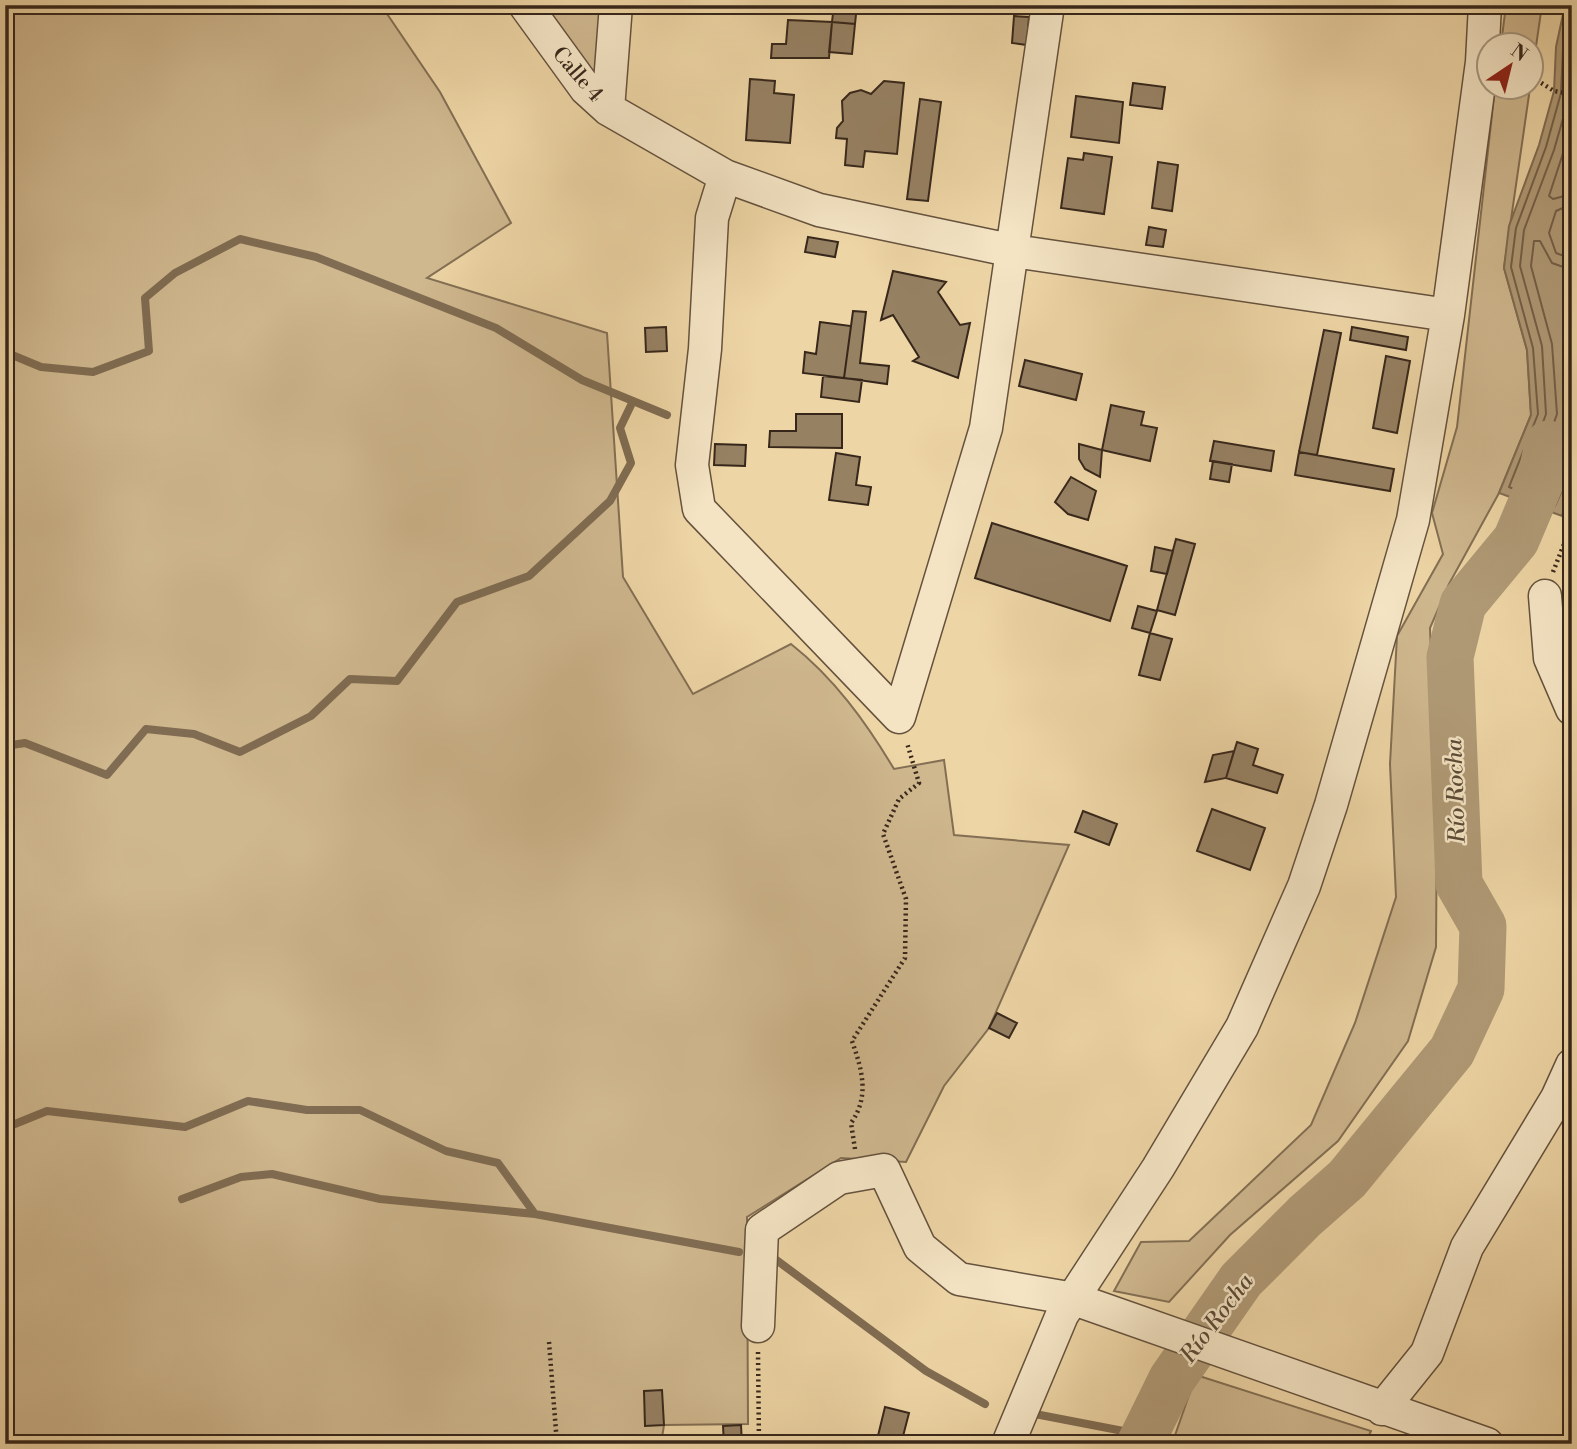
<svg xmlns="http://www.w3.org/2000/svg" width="1577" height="1449" font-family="'Libre Bodoni',serif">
  <rect width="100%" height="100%" fill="#eed5a5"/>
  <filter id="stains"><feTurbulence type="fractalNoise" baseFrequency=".00286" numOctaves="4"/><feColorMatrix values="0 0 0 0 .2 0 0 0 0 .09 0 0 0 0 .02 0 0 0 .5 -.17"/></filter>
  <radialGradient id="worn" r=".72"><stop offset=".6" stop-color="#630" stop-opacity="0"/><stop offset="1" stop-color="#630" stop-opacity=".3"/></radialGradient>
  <path fill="#cfb78e" stroke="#836f54" stroke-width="2" d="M5,5H381L440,92L511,223L427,278L607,333L623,577L693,694L791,644C834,678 866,722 894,769L944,760L954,835L1069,845L989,1028L944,1086L906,1162L841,1158L747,1217L748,1424L664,1425L661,1444H5Z
    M540,5H602L597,77Z
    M1506,5H1542L1532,74V46L1501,45Z
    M1495,88H1530L1504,268L1527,350L1531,415L1499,493L1449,584L1430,628L1437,806L1436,947L1408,1041L1338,1141L1230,1235L1169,1302L1114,1291L1141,1242L1189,1241L1311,1125L1355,1023L1396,897L1390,764L1397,636L1443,554L1432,513L1457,427Z
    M1196,1375L1371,1431L1365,1444H1172Z"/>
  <path fill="#b09a76" stroke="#806c52" stroke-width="2" d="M1565,5H1572V209L1565,233L1572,252V481L1562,516L1499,493L1531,415L1527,350L1504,268L1509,226L1539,145L1554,91L1556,47Z"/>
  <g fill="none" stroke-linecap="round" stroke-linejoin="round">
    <path stroke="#746048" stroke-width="2" d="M1571,5L1563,48L1561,93L1546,147L1516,228L1511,267L1533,348L1538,414L1509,487L1555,506L1563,488L1572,485
      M1572,48L1570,94L1554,150L1524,230L1520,266L1542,346L1546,414L1521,483L1550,494L1559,480L1572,477
      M1572,126L1549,196L1553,199L1572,194
      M1572,204L1556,211L1549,233L1556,253L1572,259
      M1572,270L1552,263L1540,241H1534L1531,266L1552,344L1557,414L1535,477L1544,481L1557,469L1572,466"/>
    <path stroke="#806c52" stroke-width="8" d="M5,352L41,367L93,372L149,351L145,298L175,273L240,239L316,257L496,328L582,380L667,415
      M5,746L25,743L107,775L146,729L194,734L240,752L311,716L350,679L397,681L457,602L529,576L610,501L631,463L620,428L633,401
      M5,1128L47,1111L185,1127L248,1101L307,1110H360L446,1151L498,1163L535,1214L739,1252
      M182,1199L241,1177L272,1174L380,1199L535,1214
      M775,1259L926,1371L985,1404
      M1035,1414L1144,1435"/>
    <path stroke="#b09a76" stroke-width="47" d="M1140,1444L1172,1379L1241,1280L1305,1216L1347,1179L1452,1051L1481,989L1483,926L1459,884L1450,657L1463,604L1516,540L1540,483L1548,444"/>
  </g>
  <path fill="#968163" stroke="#37271b" stroke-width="2" d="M817,5H834L833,12L816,10Z
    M834,5H857L855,24L832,22Z
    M1014,16L1029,17L1027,45L1012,43Z
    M788,20L832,22L829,58H771L772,44H786Z
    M832,22L855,24L852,54L829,52Z
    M750,79L775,81L774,93L794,95L790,143L746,140Z
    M884,81L904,83L897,154L865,151L863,167L845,165L847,139L836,138L837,128L843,121L842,101L850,93L861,90L871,94Z
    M1133,83L1165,87L1162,109L1130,105Z
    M1076,96L1123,102L1119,143L1071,137Z
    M920,99L941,102L928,201L907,199Z
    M1084,153L1112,157L1104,214L1061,208L1068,158L1083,160Z
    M1158,162L1178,165L1172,211L1152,208Z
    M1149,227L1166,230L1163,247L1146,245Z
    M808,237L838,242L835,257L805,252Z
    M893,271L946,282L938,292L960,325L970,323L958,378L913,361L919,357L893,315L881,320Z
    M853,311L866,312L860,363L889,366L887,384L844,378Z
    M820,322L851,326L844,378L803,373L805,352L816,354Z
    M666,327L667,351L646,352L645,328Z
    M1352,327L1408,337L1406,350L1350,340Z
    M1324,330L1341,333L1317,455L1299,452Z
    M1386,356L1410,361L1397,433L1373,428Z
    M1025,360L1082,374L1076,400L1019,386Z
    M823,376L862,380L859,402L821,397Z
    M1111,405L1144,412L1141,425L1157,428L1150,461L1102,450Z
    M796,414H842V448L769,447L770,431H796Z
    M1214,441L1274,451L1271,471L1210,461Z
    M715,444L746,445L745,466L714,465Z
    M1079,444L1102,450L1100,477L1085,469L1079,459Z
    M1299,452L1394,469L1390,491L1295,475Z
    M836,453L860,457L856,485L871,487L868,505L829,500Z
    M1213,461L1232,464L1229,482L1210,479Z
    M1071,477L1096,491L1088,520L1068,514L1055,502Z
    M992,523L1127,566L1110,621L975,578Z
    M1176,539L1195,544L1175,615L1157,610Z
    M1155,547L1173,551L1167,574L1151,571Z
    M1138,606L1157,611L1150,633L1132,628Z
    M1150,633L1172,639L1160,680L1139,675Z
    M1237,742L1258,749L1253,765L1283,775L1277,793L1226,778Z
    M1234,751L1226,778L1205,782L1213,755Z
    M1212,809L1265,828L1250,870L1197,851Z
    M1083,811L1117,824L1109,845L1075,832Z
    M997,1013L1017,1023L1009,1038L989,1028Z
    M662,1390L664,1425L645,1426L644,1391Z
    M885,1407L909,1413L901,1444H876Z
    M741,1425L742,1444H724L723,1426Z"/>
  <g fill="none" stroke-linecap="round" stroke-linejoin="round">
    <g stroke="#65523e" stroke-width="35">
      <path id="minor" d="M525,5L586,89L608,109L725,176L819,210L1014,251L1448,315
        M608,109L616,5
        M725,176L712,218L705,349L692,465L699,509L899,717L986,428L1048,5
        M1545,596L1550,658L1572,709
        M758,1326L762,1230L839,1178L884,1170L920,1247L959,1279L1074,1299L1487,1444
        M1382,1409L1427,1353L1467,1247L1557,1098L1572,1065
        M1008,1444L1062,1315L1158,1168L1242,1027L1304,886L1331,805L1413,520L1448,315L1482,62L1485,5"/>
    </g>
    <path stroke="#37271b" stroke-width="4.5" stroke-dasharray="2 3.5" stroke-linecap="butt" d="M1532,77L1554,91L1572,94
      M1553,572L1572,524
      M855,1149L851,1123C870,1096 862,1070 852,1041L905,958L906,899L883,834L899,799L919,783L907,743
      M549,1342L557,1444
      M758,1352L759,1444"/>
    <use href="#minor" stroke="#f4e4c4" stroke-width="32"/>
  </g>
  <g text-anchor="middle" stroke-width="5" stroke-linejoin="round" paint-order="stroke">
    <g font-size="21" fill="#37271b" stroke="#f4e4c4">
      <text transform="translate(578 74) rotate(49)" y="7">Calle 4</text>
    </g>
    <g font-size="23" font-style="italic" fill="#5b4a36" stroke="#f4e4c4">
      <text transform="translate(1455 791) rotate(-92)" y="8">Río Rocha</text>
      <text transform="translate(1216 1318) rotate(-53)" y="8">Río Rocha</text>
    </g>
  </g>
  <rect width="1577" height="1449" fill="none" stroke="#eed5a5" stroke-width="28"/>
  <rect x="7" y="7" width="1563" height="1435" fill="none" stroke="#37271b" stroke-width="3.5"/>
  <rect x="14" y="14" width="1549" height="1421" fill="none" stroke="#37271b" stroke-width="2"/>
  <g transform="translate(1510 66) rotate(35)"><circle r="33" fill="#f4e4c4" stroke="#a89880" stroke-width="2"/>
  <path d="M0-5L12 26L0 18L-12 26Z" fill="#8f2418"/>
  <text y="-10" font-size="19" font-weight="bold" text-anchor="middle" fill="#37271b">N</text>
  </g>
  <rect width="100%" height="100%" filter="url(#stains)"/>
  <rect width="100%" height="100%" fill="url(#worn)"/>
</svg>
